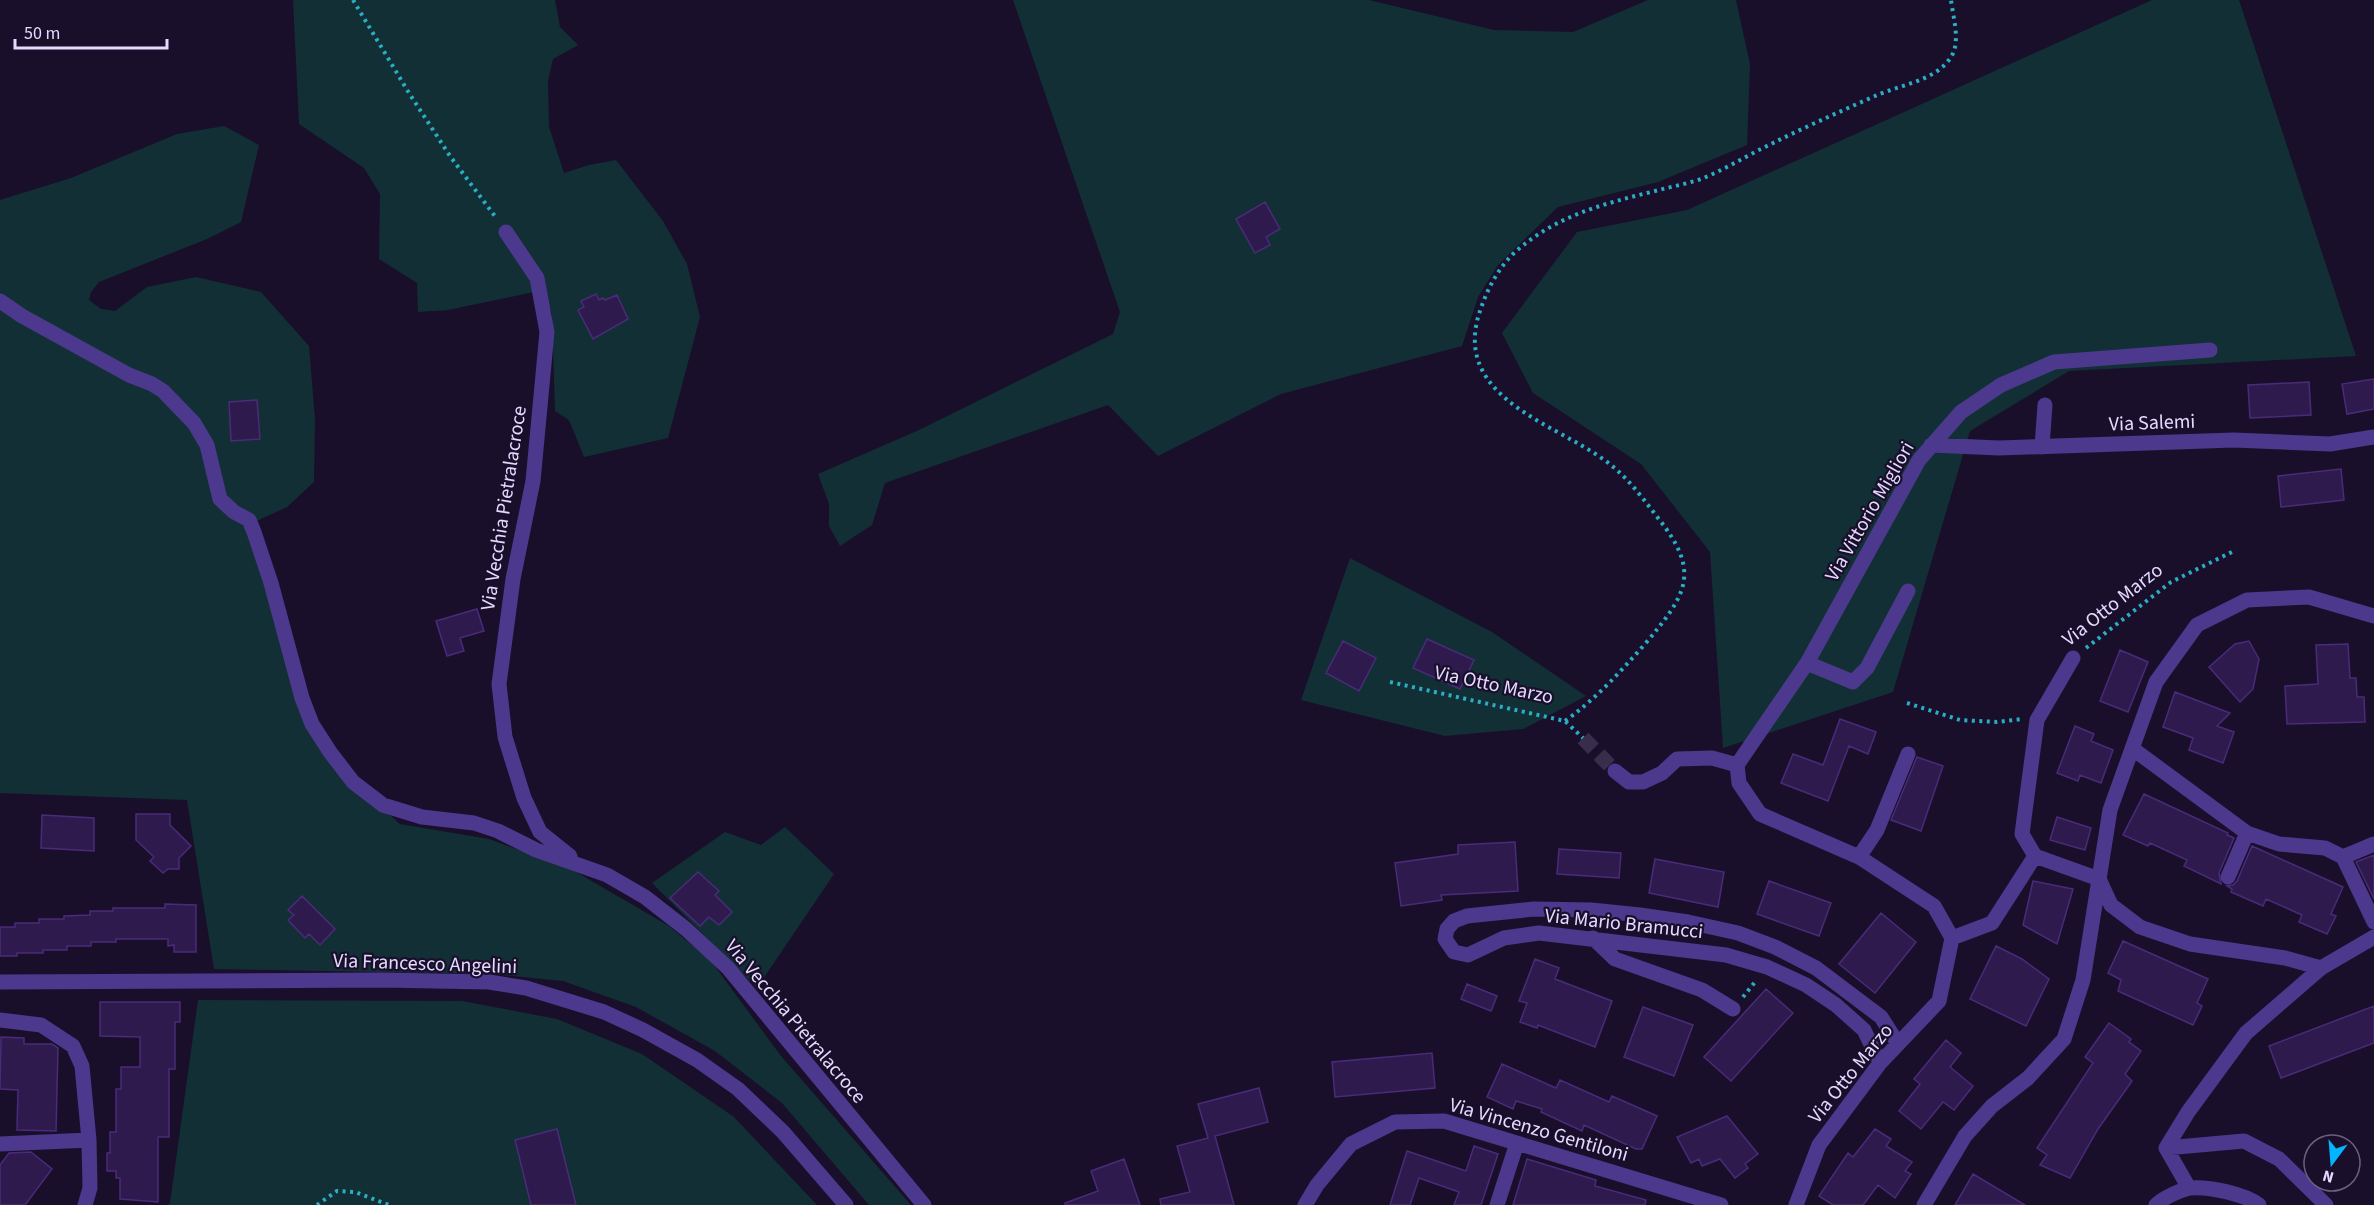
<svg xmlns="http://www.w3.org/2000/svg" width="2374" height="1205" font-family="'Source Sans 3',sans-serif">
  <rect width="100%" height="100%" fill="#190f2b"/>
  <path fill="#122f35" d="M293,0H555L560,27L578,45L553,59L548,81L549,127L564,173L589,165L616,160L663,221L687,264L700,317L668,438L584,457L569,420L555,411L552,314L543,284L534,292L448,310L418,312L417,283L379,259L380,194L364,168L299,124Z
    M1013,0H1369L1494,30L1573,32L1648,0H1736L1750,64L1747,145L1658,182L1558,207L1498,265L1478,297L1462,346L1281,394L1158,456L1108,405L885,483L872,525L840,546L829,526V504L818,474L919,430L1113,334L1120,312Z
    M2152,0H2239L2356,356L2069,371L1970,431L1893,692L1723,748L1710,552L1641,464L1533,393L1502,333L1577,232L1687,210Z
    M224,126L259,145L241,222L207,239L99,282L91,292L89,300L101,309L115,311L147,287L196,277L261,292L309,346L315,420L314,482L287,507L246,526L328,760L400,824L489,839L571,869L669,926L711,961L781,1056L911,1205H869L782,1103L715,1051L636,1007L563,981L493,974L214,969L187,800L0,793V200L71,178L177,134Z
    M1350,558L1492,632L1586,696L1523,729L1445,736L1301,700Z
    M785,827L834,874L757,988L652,883L725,832L761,845Z
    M198,1000L462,1001L557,1019L642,1054L734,1117L817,1205H167L170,1203Z"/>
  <path fill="#2e1a4d" stroke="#4a2b7a" stroke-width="1.5" d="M1265,202L1280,229L1266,237L1270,245L1255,253L1236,219Z
    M596,294L599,300L603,298L605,300L617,295L628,319L593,339L578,310L584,307L581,301Z
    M2374,379V409L2347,414L2342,384Z
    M2309,382L2311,415L2250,418L2248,385Z
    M257,400L260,439L231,441L229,402Z
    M2341,469L2344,500L2281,507L2278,476Z
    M477,609L484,631L460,638L464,651L447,656L436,621Z
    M1427,639L1474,660L1460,689L1413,668Z
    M1343,641L1376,658L1359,691L1326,673Z
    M2249,641L2259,659L2253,689L2240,702L2209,667L2235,644Z
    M2348,644L2350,678H2356L2357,697H2364L2365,722L2287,724L2285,686L2318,684L2316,645Z
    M2120,650L2148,662L2128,712L2100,701Z
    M2175,692L2230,713L2217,726L2234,732L2223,763L2189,750L2193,738L2163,727Z
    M1840,719L1876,732L1868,754L1849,746L1828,801L1781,783L1793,754L1823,765Z
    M2075,726L2094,734L2091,741L2113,750L2101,783L2080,775L2078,781L2057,773Z
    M1917,757L1943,766L1921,831L1891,820Z
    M2144,794L2228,833L2227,835L2234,838L2219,873L2221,884L2184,866L2187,860L2150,843L2148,846L2123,835Z
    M136,814H170V825L191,846L179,858V869H168L163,873L150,861L154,857L136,840Z
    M42,815L94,818V851L41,848Z
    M2057,817L2091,828L2085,850L2050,840Z
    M1515,842L1518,891L1441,895L1442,900L1401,906L1395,863L1458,854V845Z
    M2252,846L2343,887L2331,914L2336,916L2327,934L2299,922L2302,915L2266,899L2263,906L2231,892L2232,889L2227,886L2233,885L2237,881Z
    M1559,849L1621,853L1619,878L1557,874Z
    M2374,855V899L2356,862Z
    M1655,859L1724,872L1718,907L1649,893Z
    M698,872L719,891L715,895L732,912L719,925L709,917L700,926L670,898Z
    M1769,881L1831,903L1819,936L1757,914Z
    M2033,881L2073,889L2057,944L2023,925Z
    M302,896L335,929L320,945L309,934L305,938L288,920L294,915L288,910Z
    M165,904L196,905V952H174V945L168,946V939H116V942H91V946H67V950H43V953H17V956H0V927H15V923H39V919H64V916L90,915V911H113V908H165Z
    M1881,913L1916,942L1875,993L1839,964Z
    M2123,941L2208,979L2197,1003L2202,1006L2193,1025L2118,991L2121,980L2108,973Z
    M1996,946L2022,959L2049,979L2026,1026L1970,999Z
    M1535,959L1559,968L1555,979L1612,1001L1595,1047L1538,1025L1537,1028L1520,1022L1527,1003L1519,1001Z
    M1467,984L1497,996L1491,1011L1461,999Z
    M1766,989L1793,1013L1731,1081L1704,1057Z
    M100,1002H180V1022H175V1069H169V1137H158V1202L120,1199V1178H116V1171H107V1153H110V1132H116V1089H121V1067H140V1037L100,1036Z
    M2374,1006V1043L2281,1078L2269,1046Z
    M1643,1007L1693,1025L1674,1076L1624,1057Z
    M2109,1023L2131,1039L2129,1042L2141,1051L2125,1074L2132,1081L2098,1129L2070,1178L2040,1165L2047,1155L2037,1148L2093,1063L2085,1057Z
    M1,1037L24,1038V1044H52L58,1048L56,1131L17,1130L18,1090L0,1089Z
    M1946,1040L1961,1053L1950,1067L1973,1086L1954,1110L1943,1102L1921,1129L1899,1111L1920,1084L1914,1079Z
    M1432,1053L1435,1088L1335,1097L1332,1062Z
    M1502,1064L1556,1088L1560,1080L1609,1102L1612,1096L1657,1116L1642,1149H1636L1584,1125L1582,1131L1541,1112L1542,1109L1516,1101L1513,1109L1487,1097Z
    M1259,1088L1268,1122L1215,1136L1234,1205H1161L1160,1199L1190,1192L1177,1146L1208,1138L1198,1104Z
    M1727,1116L1758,1154L1745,1164L1748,1168L1735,1178L1720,1159L1702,1166L1699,1159L1691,1163L1677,1137Z
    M557,1129L576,1205H531L515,1140Z
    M1875,1129L1891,1139L1886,1146L1912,1162L1905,1171L1911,1174L1895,1198L1878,1185L1863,1205H1833L1819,1196L1848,1153L1853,1157Z
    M1474,1146L1498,1154L1481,1205H1454L1459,1192L1419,1178L1410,1205H1390L1407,1151L1466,1171Z
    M31,1152L52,1169L25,1205H0V1165L9,1153Z
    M1124,1159L1140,1205H1065V1203L1098,1191L1091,1171Z
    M1527,1159L1596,1180L1595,1186L1646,1200L1645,1205H1513Z
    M1973,1174L2025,1205H1955Z"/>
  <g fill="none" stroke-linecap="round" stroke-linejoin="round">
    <path stroke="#382d4b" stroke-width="15" stroke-dasharray="15 8" stroke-linecap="butt" d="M1583,738L1615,771"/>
    <path stroke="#29aec3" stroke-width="4" stroke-dasharray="3 4.5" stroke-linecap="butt" d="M353,0L409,93L450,156L497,219
      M2086,648L2171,582L2236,550
      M1390,682L1565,721L1583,738
      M1907,703L1960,720L1997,722L2022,719
      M1565,721C1596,699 1620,672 1645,644C1686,595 1702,573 1658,518C1641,496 1626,475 1603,459C1549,421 1449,395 1481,308C1488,288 1498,269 1513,254C1554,216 1603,204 1655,191C1670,187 1686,184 1701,179C1724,170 1746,156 1769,145C1803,128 1839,112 1875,96C1899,85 1936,81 1951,57C1961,42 1953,17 1951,0
      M1743,997L1755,982
      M317,1205L337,1191L355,1192L389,1205"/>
    <path stroke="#4c388c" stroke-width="15" d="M506,232L537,278L547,332L533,481L513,579L499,684L505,737L524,798L540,832L570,856
      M0,301L22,316L129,375L152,384L163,391L194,423L207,445L220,499L234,512L249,520L254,532L271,583L302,698L312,724L330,752L353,782L383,805L422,817L474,823L498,831L536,850L607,875L645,897L686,929L728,968L924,1205
      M1931,445L1999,448L2234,440L2330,444L2374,437
      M2042,447L2045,405
      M2073,658L2037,720L2022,834L2035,856L2099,879
      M1807,663L1853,682L1867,668L1908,591
      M2133,749L2247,833L2279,844L2325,848L2343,857L2374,922
      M1737,765L1807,663L1919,460L1961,412L2001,385L2054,362L2210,350
      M1737,765L1739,783L1760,814L1859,857L1934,906L1952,938
      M1615,771L1629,782H1643L1662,773L1677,759L1712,758L1737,765
      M1859,857L1877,830L1908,754
      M2343,857L2374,844
      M2228,877L2247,833
      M2099,879L2111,905L2140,927L2190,944L2285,958L2321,968
      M1593,938L1615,959L1702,990L1733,1009
      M0,982L381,980L489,982L526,988L604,1012L643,1030L697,1060L738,1089L783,1132L846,1205
      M0,1020L41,1025L73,1046L82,1066L89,1140L90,1188L85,1205
      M1880,1063L1864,1030L1836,1005L1806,985L1767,967L1726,955L1539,933L1504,938L1468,955L1454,952L1445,939L1447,929L1454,921L1467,916L1534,909L1591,910L1640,915L1688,922L1738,933L1775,947L1816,968L1881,1017L1898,1044
      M0,1144L89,1140
      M2166,1148L2244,1141L2279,1159L2326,1205
      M2189,1188L2166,1148L2188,1112L2246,1033L2321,968L2374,937
      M1305,1205L1317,1185L1351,1144L1395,1122L1444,1121L1721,1205
      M1497,1205L1517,1143
      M1796,1205L1819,1145L1880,1063L1939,1001L1952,938L1992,923L2035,856
      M1924,1205L1965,1136L1992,1106L2028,1078L2064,1039L2083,980L2110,810L2156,682L2197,625L2247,600L2309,597L2374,616
      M2156,1205C2163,1198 2180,1190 2190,1188C2208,1186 2245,1194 2259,1205"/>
  </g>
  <g text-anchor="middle" stroke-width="4.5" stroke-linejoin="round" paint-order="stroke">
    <g font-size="20" fill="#e5d9ff" stroke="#190f2b">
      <text transform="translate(2152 422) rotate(-2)" y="7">Via Salemi</text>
      <text transform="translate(503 508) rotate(-81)" y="7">Via Vecchia Pietralacroce</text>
      <text transform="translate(1869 511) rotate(-60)" y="7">Via Vittorio Migliori</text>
      <text transform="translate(2112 604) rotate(-38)" y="7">Via Otto Marzo</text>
      <text transform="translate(1494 684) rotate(12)" y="7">Via Otto Marzo</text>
      <text transform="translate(1624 923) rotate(6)" y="7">Via Mario Bramucci</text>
      <text transform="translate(425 963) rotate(2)" y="7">Via Francesco Angelini</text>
      <text transform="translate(796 1021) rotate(50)" y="7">Via Vecchia Pietralacroce</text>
      <text transform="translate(1850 1073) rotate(-51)" y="7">Via Otto Marzo</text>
      <text transform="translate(1539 1129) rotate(16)" y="7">Via Vincenzo Gentiloni</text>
    </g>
  </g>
  <g transform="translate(2332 1163) rotate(196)"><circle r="28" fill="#190f2b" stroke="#6b6080" stroke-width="1.5"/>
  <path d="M0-4.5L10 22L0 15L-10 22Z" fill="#05b4ff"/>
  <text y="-9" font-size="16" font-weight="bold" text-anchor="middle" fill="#e5d9ff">N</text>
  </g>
  <path d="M15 39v9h152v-9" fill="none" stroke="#e5d9ff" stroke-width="3"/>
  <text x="24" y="39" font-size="18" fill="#e5d9ff" stroke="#190f2b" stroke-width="4.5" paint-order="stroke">50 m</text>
</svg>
